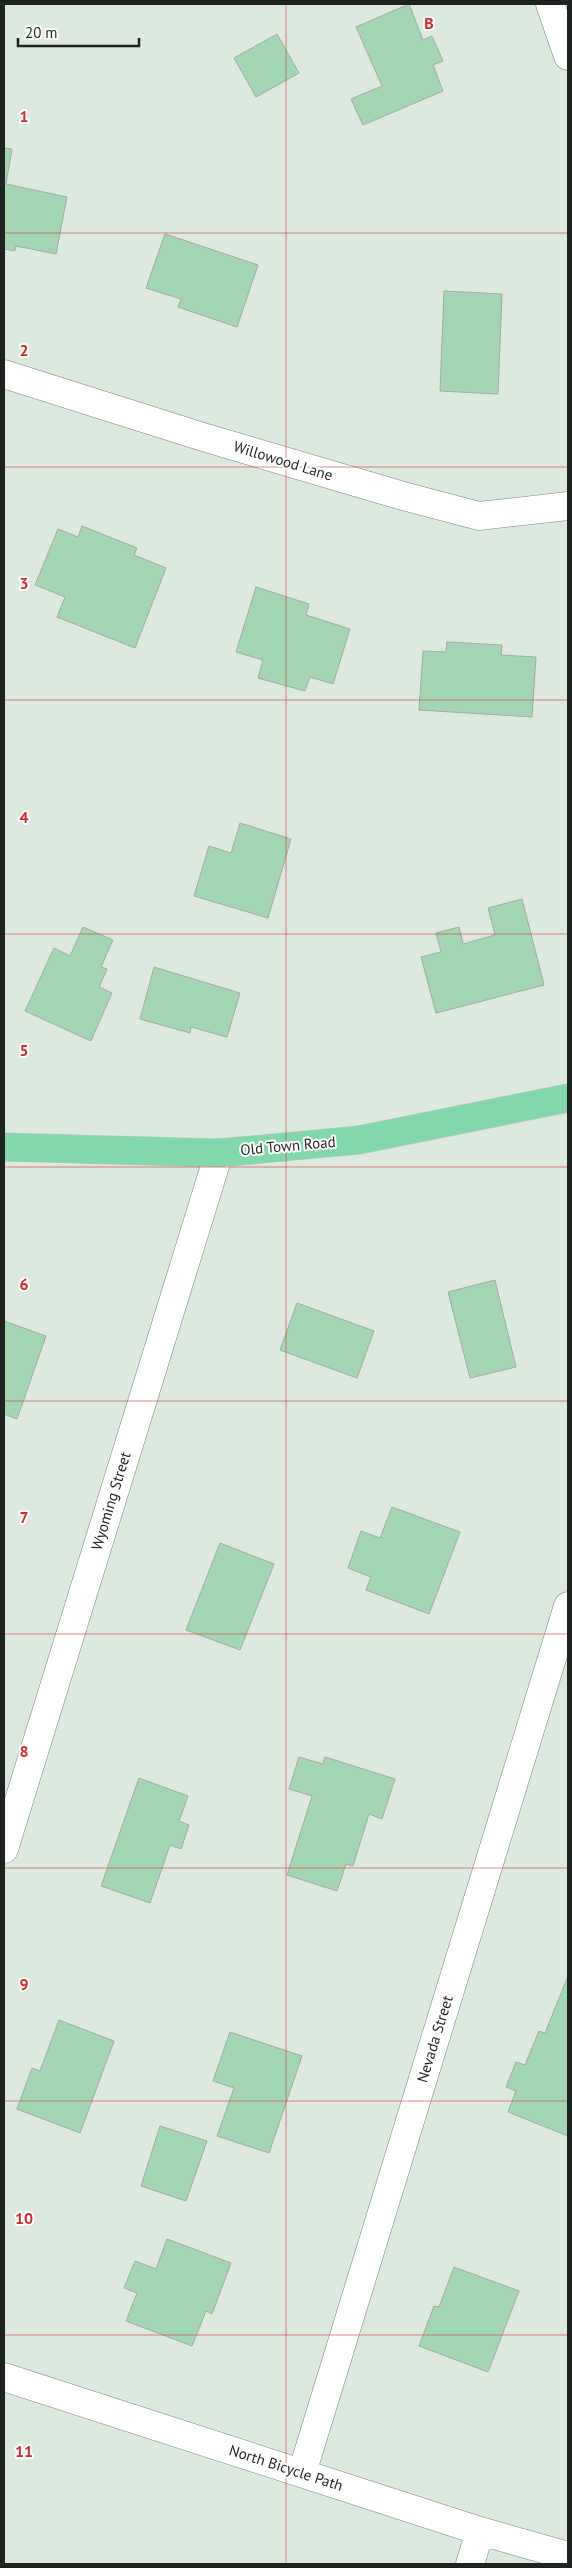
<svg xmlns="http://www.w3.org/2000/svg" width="572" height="2568" font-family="'PT Sans',sans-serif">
  <rect width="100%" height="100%" fill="#dce9df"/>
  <path fill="#a3d7b3" stroke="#a0aca3" d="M409,4L423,40L432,36L443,61L433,65L443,91L363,125L351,99L382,86L356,27Z
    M277,34L299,73L256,97L234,58Z
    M4,148L12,149L6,184L67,197L56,254L16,246L15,251L4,249Z
    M165,234L258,265L237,327L178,307L181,299L146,288Z
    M444,291L502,294L498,394L440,391Z
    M82,526L137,548L134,555L166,568L135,648L57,617L65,597L35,585L58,529L78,537Z
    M256,587L309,604L306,615L350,629L333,684L310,677L305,691L258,678L263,660L236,652Z
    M447,642L502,645L501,655L536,657L532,717L419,710L423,651L446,652Z
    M240,823L291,839L268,918L194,896L209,846L231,853Z
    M522,899L544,985L436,1013L421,957L441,952L436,933L459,927L463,944L495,935L488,908Z
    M83,927L113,940L101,967L107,969L99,987L112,993L91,1041L25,1011L54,948L70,956Z
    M154,967L240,993L227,1037L191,1027L190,1033L140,1019Z
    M495,1280L516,1367L470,1378L448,1292Z
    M297,1303L374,1331L357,1378L280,1350Z
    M4,1321L46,1336L17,1419L4,1414Z
    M392,1507L460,1532L429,1614L366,1590L371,1577L348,1568L361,1531L380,1538Z
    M220,1543L274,1564L240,1650L186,1630Z
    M299,1757L323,1764L325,1757L395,1779L382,1819L369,1814L353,1866L346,1864L337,1891L287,1875L312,1796L289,1789Z
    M139,1778L188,1796L179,1821L189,1825L181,1849L170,1845L150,1903L101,1886Z
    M568,1976V2136L508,2112L516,2091L506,2087L516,2062L525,2065L539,2031L545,2033Z
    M59,2020L114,2041L80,2133L17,2109L32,2068L40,2071Z
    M230,2032L302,2056L269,2153L217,2136L234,2088L213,2081Z
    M160,2126L207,2141L186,2201L141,2186Z
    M167,2239L231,2263L212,2314L206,2311L192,2346L126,2321L137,2293L124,2288L135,2261L156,2269Z
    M454,2267L519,2291L488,2372L419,2346L434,2306L439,2307Z"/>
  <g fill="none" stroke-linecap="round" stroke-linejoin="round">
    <g stroke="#77837b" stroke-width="29">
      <path id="minor" d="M550,4L568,56
        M4,374L203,437L403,496L479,516L568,506
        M4,1849L219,1153
        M4,2377L480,2531L568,2556
        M302,2473L568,1606
        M470,2564L480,2531"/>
    </g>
    <g stroke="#c5c6c5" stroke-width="29">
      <path id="major" d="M4,1147L219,1153L359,1140L568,1098"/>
    </g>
    <use href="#minor" stroke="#fff" stroke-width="28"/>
    <use href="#major" stroke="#83d8ab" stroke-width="28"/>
  </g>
  <path fill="none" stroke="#d62828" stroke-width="1" stroke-opacity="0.55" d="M286,4V2564M4,233H568M4,467H568M4,700H568M4,934H568M4,1167H568M4,1401H568M4,1634H568M4,1868H568M4,2101H568M4,2335H568"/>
  <g text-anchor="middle" stroke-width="4" stroke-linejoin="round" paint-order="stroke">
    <g font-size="15" fill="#1f2320" stroke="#fff">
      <text transform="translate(283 461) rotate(17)" y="5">Willowood Lane</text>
      <text transform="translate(288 1146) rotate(-5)" y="5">Old Town Road</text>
      <text transform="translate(111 1501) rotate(-73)" y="5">Wyoming Street</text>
      <text transform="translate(435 2039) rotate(-73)" y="5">Nevada Street</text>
      <text transform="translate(286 2468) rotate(18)" y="5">North Bicycle Path</text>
    </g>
  </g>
  <g font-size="16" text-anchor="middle" font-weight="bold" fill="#d62828" stroke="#fff" stroke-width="4" stroke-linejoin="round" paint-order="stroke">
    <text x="429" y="29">B</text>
    <text x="24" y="122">1</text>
    <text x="24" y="356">2</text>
    <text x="24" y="589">3</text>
    <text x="24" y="823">4</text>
    <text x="24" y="1056">5</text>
    <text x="24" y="1290">6</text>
    <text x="24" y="1523">7</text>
    <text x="24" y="1757">8</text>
    <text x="24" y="1990">9</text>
    <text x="24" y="2224">10</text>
    <text x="24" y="2457">11</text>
  </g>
  <rect width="572" height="2568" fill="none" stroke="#1f2320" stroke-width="10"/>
  <path d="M18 38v8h121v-8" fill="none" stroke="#1f2320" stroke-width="2.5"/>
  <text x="25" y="38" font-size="15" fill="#1f2320" stroke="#ffffff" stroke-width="4" paint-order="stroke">20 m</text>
</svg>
